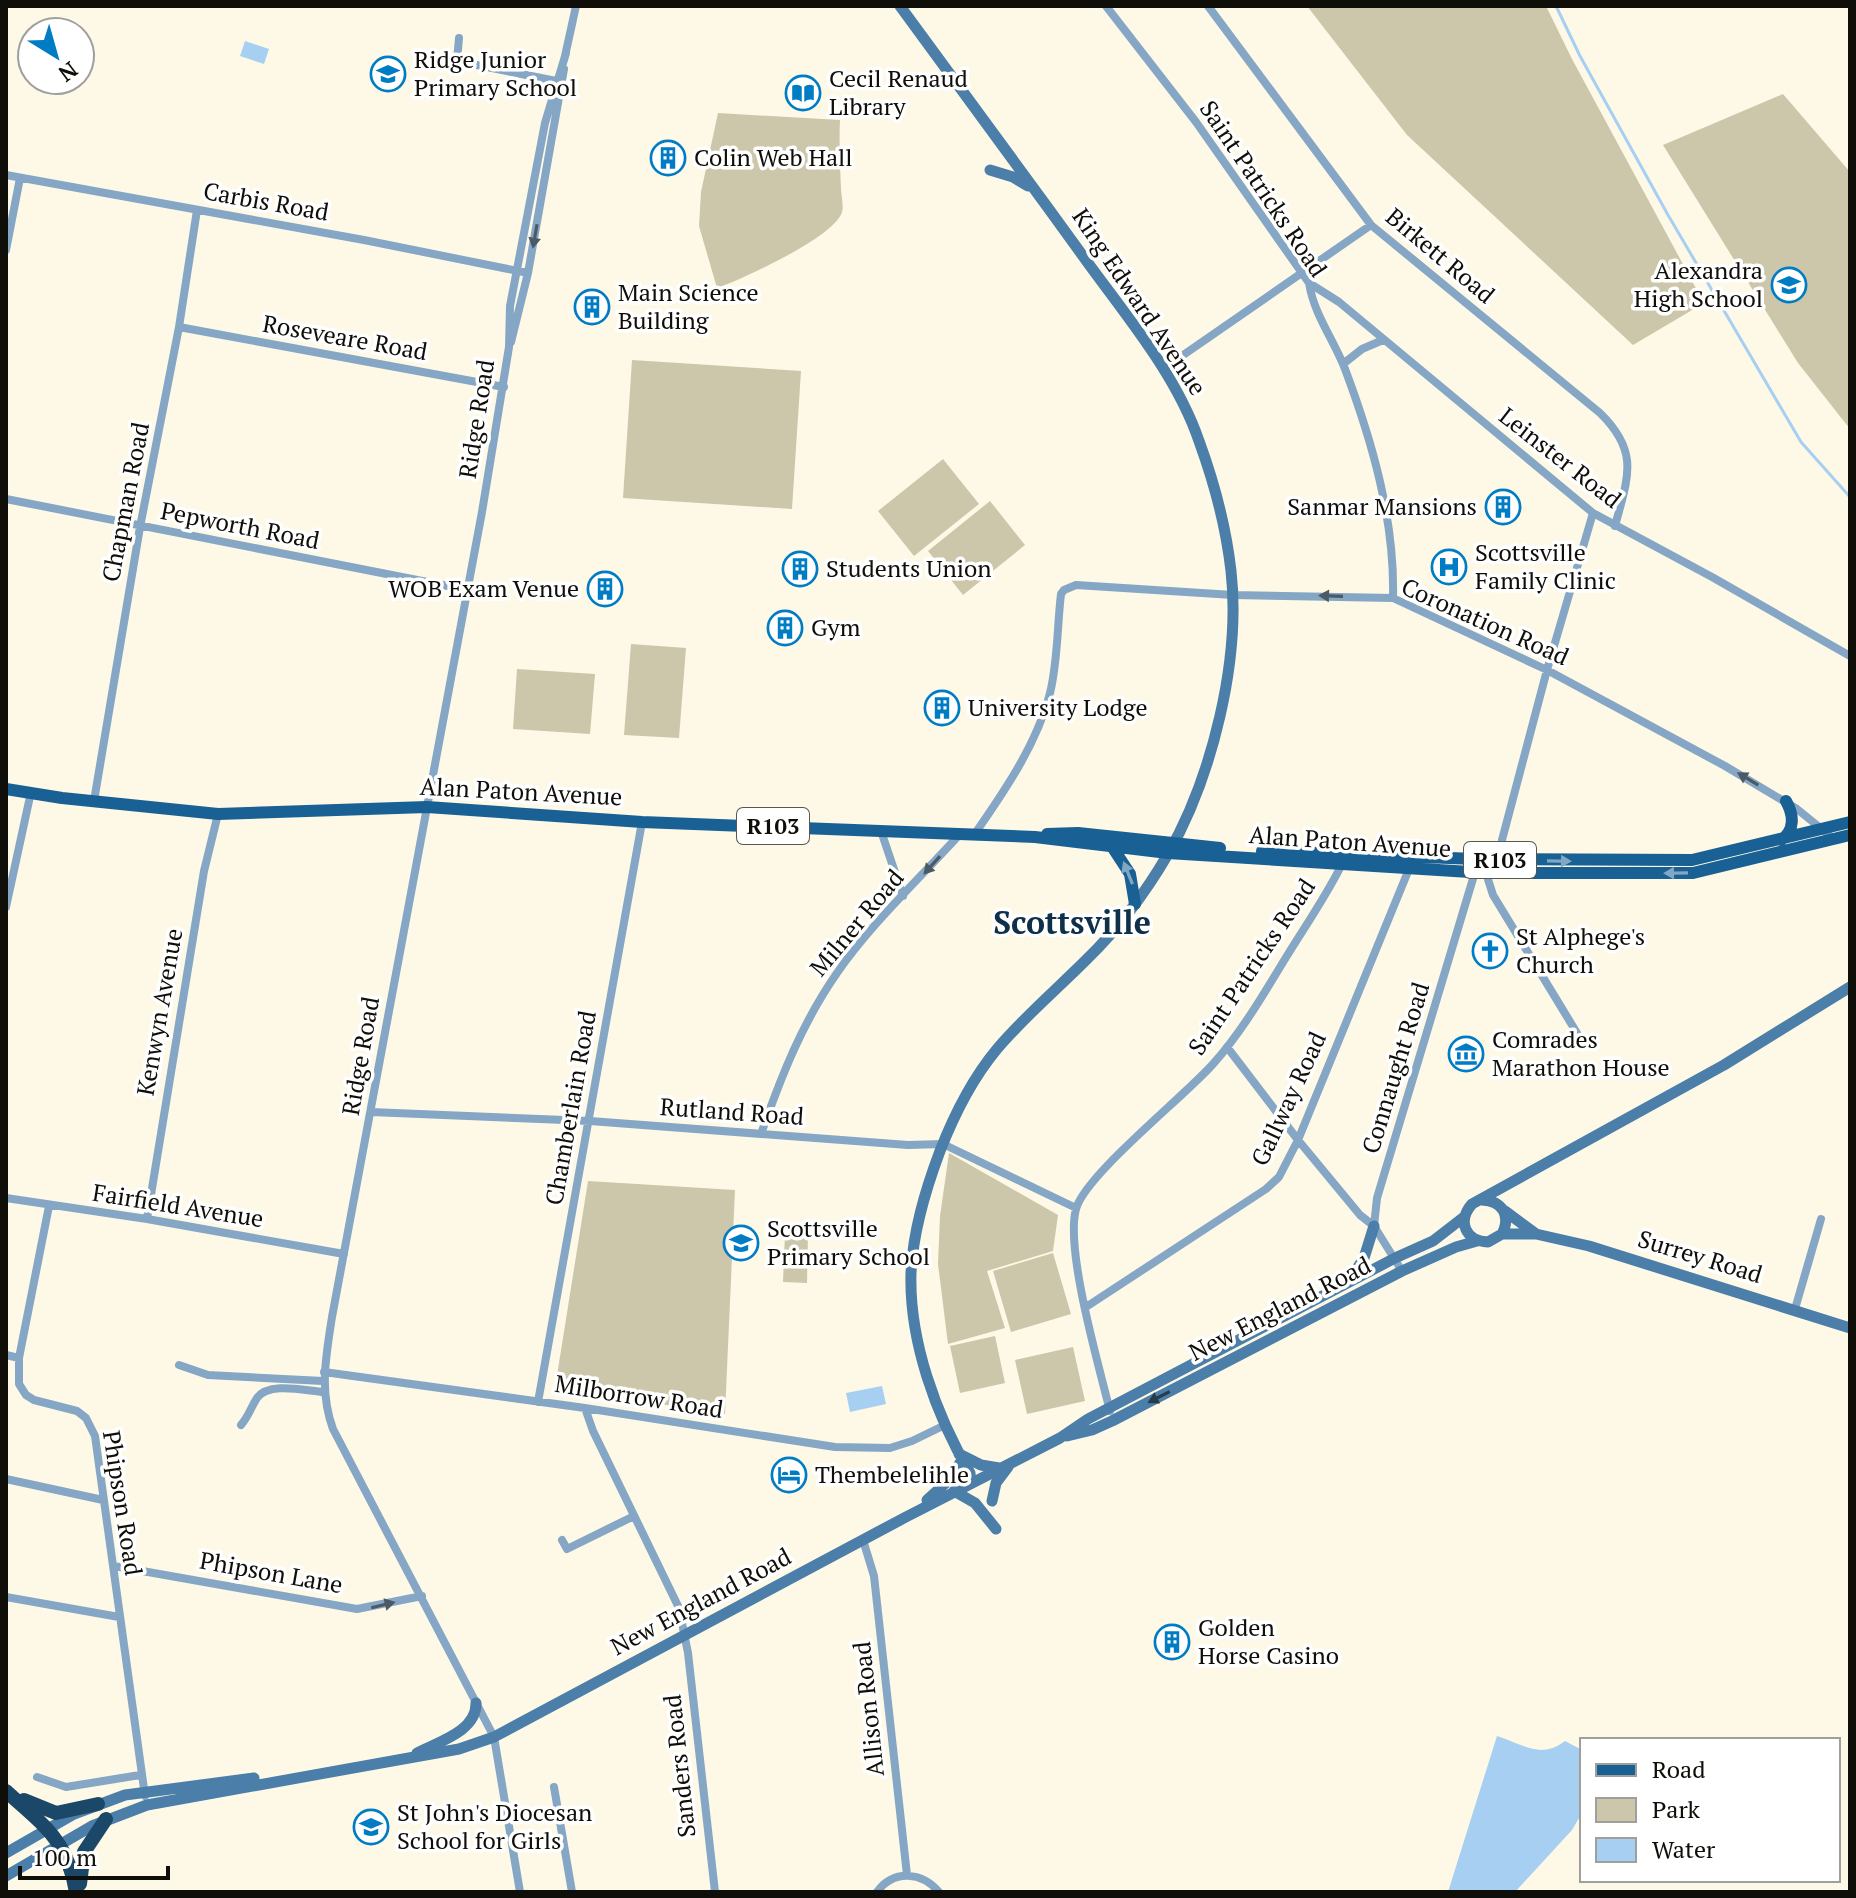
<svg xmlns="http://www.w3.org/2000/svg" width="1856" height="1898" font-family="'PT Serif',serif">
  <rect width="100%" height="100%" fill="#fdf9e6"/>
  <path fill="#ccc7aa" d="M1307,6H1546L1572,59L1704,303L1633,345L1407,135Z
    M1783,94L1850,172V429L1798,363L1663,145Z
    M718,113L840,120C839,143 840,165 841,188C841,195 844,206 842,212C835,237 742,279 717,288L699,226L701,192Z
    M632,360L801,371L792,509L623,498Z
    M943,459L979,504L914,556L878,511Z
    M990,501L1025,545L963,595L928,551Z
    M631,644L686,648L679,738L624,735Z
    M517,669L595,674L590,734L513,729Z
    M949,1153L1058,1215L1053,1251L987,1271L1005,1328L948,1344L938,1264L940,1216Z
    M588,1181L735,1190L725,1414L555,1388Z
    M785,1233L808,1234L807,1283L783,1282Z
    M1053,1253L1071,1314L1011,1332L993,1271Z
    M995,1336L1005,1383L960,1393L950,1346Z
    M1073,1347L1085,1401L1027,1414L1015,1360Z"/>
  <path fill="#a6cff2" d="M245,41L269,49L264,64L240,56Z
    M882,1386L886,1404L850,1412L846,1393Z
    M1497,1736C1523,1744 1540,1760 1565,1741L1582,1750V1813L1572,1830L1515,1892H1448Z"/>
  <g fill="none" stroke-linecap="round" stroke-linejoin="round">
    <path stroke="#a6cff2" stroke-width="3" d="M1556,6L1580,56L1668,215L1801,442L1850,497"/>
    <path stroke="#85a6c4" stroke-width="8" d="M1106,6L1196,122L1309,283C1314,315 1334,340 1345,369C1372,441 1395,520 1393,598
      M1208,6L1371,225L1600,413C1640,452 1628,477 1615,526
      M459,38L457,61L556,81
      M565,56L576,6
      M6,175L364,240L528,273
      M6,250L20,178
      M1309,283L1339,302L1593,513L1712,577L1850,656
      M179,327L504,387
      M511,342L528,273L564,69
      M1343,364L1362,349L1383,340
      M1163,369L1371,225
      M6,499L468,590
      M94,801L140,527L179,327L197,210
      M881,831L903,896
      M974,835C1004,792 1037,744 1050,693C1058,661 1057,627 1061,594L1064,590L1076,585L1233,595L1393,598L1547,670L1725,766L1797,809L1834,839
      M1500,860L1502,840L1547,670L1593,513
      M1486,873L1493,895L1583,1043
      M6,907L31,792
      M1227,1047L1298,1140L1360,1215L1374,1226
      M371,1112L590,1121L908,1145L943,1144L1076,1208
      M761,1134C781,1077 802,1023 837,973C870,925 920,878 960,834
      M6,1198L147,1219L344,1254
      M49,1206L19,1358V1384L26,1395L34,1400L77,1411L86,1418L95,1436L145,1796
      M147,1219L204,871L218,814
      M1402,1271L1374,1226L1377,1198L1475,872
      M1086,1307L1266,1189L1279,1177L1298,1140L1409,869
      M1795,1309L1821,1219
      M6,1355L19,1358
      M179,1365L208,1375L323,1381
      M324,1372L585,1408L835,1447L890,1448L912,1441L945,1425
      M538,1402L642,822
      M585,1408L593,1431L679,1608L688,1653L715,1892
      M1110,1411C1099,1366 1065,1250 1076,1209C1085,1175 1185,1096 1213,1064C1241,1033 1263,995 1285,959C1304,928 1325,898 1341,866
      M241,1425C249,1416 251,1407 257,1398C269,1381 306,1391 324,1392
      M6,1479L103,1500
      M562,1540L567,1549L634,1516
      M863,1540L874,1576L907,1875
      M114,1566L357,1609L422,1596
      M6,1597L119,1617
      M37,1777L66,1787L140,1775
      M554,1787L572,1892
      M520,1892L494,1737L333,1429C319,1391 326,1356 332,1317L482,512L509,347L510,306L545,123L566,53
      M877,1892C894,1869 922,1872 939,1892"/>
    <path stroke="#4b7ea8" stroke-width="11" d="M900,6C963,92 1026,177 1088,263C1128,318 1177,376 1199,441C1214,482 1226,527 1231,571C1241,660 1212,777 1168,854C1146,892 1118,929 1086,960C1056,990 1024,1017 997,1049C972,1079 954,1115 940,1151C925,1191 913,1231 911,1273C909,1341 936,1415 970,1473L971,1483
      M990,170L1013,177L1028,186
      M1482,1200C1503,1201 1511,1216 1502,1234L1488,1242C1465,1241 1457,1221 1472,1204L1724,1065L1850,987
      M1505,1211L1536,1234L1589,1246L1850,1328
      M1502,1234H1536
      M1349,1281L1364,1258L1374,1226
      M1067,1436L1092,1430L1112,1421L1402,1271L1456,1247L1477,1241
      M959,1454L981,1465L999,1468
      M954,1491L975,1503L996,1529
      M927,1500L949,1480L962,1460
      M992,1501L996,1483L1008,1467
      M417,1753C438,1742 477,1731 476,1703
      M6,1853L74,1814L125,1795L254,1778
      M6,1876L92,1826L147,1805L459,1749L494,1737L904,1518L1060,1438L1088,1419L1395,1258L1433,1241L1464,1217"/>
    <path stroke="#196094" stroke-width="12" d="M6,789L62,798L218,814L427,807L642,822L1035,837L1168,853L1486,873H1693L1850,835
      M1047,834L1078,833L1220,848
      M1781,840C1795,831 1794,815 1786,801
      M1111,845L1130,874L1135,904
      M1262,851L1476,859L1692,860L1850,822"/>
    <path stroke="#1b4769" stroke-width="14" d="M6,1791C44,1826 67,1839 76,1892
      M24,1800L56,1813L98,1804
      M80,1884L84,1852L106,1819"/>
  </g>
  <defs><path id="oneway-solid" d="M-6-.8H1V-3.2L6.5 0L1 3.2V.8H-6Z" transform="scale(2)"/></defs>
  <g fill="#4a5a66">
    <use href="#oneway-solid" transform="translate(535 236) rotate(100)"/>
    <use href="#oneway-solid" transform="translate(1331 596) rotate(-178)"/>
    <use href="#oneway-solid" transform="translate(1748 779) rotate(-149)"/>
    <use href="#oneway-solid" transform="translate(932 865) rotate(132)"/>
    <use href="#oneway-solid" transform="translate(383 1605) rotate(-13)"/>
  </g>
  <g fill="#80a8c4">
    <use href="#oneway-solid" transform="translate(1559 861) rotate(1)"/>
    <use href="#oneway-solid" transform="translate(1128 873) rotate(-112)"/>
    <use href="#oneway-solid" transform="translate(1676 873) rotate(179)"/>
  </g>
  <use fill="#273b48" href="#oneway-solid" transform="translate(1159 1397) rotate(153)"/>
  <defs>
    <g id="school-ring" transform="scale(1.8)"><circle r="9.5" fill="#fff" stroke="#007cc5" stroke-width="1.5"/><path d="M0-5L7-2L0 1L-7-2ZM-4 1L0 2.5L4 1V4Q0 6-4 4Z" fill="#007cc5"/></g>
    <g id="library-ring" transform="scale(1.8)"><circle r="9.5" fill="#fff" stroke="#007cc5" stroke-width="1.5"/><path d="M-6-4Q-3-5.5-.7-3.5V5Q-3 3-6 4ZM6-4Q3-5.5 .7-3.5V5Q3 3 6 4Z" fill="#007cc5"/></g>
    <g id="building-ring" transform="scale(1.8)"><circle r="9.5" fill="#fff" stroke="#007cc5" stroke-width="1.5"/><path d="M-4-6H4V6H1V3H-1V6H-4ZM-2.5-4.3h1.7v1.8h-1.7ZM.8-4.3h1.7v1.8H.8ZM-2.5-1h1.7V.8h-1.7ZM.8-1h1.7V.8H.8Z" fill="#007cc5"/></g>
    <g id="hospital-ring" transform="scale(1.8)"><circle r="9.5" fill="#fff" stroke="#007cc5" stroke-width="1.5"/><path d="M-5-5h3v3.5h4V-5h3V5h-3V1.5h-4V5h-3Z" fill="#007cc5"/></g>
    <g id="church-ring" transform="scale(1.8)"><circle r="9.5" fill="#fff" stroke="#007cc5" stroke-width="1.5"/><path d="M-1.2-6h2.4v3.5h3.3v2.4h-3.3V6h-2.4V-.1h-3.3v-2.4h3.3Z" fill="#007cc5"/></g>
    <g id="museum-ring" transform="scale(1.8)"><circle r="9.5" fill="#fff" stroke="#007cc5" stroke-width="1.5"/><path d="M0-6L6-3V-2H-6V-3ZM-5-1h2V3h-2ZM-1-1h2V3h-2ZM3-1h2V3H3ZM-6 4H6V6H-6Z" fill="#007cc5"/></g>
    <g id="hotel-ring" transform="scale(1.8)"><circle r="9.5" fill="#fff" stroke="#007cc5" stroke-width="1.5"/><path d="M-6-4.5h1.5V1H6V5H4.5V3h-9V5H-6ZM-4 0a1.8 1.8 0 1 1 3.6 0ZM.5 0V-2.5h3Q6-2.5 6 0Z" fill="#007cc5"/></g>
  </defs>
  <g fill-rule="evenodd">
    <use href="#school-ring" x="388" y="74"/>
    <use href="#library-ring" x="803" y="93"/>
    <use href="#building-ring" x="668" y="158"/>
    <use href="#school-ring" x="1789" y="285"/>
    <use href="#building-ring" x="592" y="307"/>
    <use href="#building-ring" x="1503" y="507"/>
    <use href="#hospital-ring" x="1449" y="567"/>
    <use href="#building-ring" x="800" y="569"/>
    <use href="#building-ring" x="605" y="589"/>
    <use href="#building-ring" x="785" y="628"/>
    <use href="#building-ring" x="942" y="708"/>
    <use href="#church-ring" x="1490" y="951"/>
    <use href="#museum-ring" x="1466" y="1054"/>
    <use href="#school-ring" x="741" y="1243"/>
    <use href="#hotel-ring" x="789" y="1475"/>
    <use href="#building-ring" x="1172" y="1642"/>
    <use href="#school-ring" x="371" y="1827"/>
  </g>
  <g text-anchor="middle" stroke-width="7" stroke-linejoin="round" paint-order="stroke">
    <g fill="#fff" stroke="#575652" stroke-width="2">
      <rect x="737" y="808" width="72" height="36" rx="6"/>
      <rect x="1464" y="842" width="72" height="36" rx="6"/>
    </g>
    <g font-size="22" font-weight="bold" fill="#0f0e08">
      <text x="773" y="834">R103</text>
      <text x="1500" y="868">R103</text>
    </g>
    <g font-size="24" fill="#0f0e08" stroke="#fff" text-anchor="start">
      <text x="414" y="68">Ridge Junior<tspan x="414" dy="28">Primary School</tspan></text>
      <text x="829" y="87">Cecil Renaud<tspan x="829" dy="28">Library</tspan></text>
      <text x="694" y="166">Colin Web Hall</text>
      <text x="1763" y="279" text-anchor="end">Alexandra<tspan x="1763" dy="28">High School</tspan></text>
      <text x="618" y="301">Main Science<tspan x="618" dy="28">Building</tspan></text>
      <text x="1477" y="515" text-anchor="end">Sanmar Mansions</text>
      <text x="1475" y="561">Scottsville<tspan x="1475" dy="28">Family Clinic</tspan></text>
      <text x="826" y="577">Students Union</text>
      <text x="579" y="597" text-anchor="end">WOB Exam Venue</text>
      <text x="811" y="636">Gym</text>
      <text x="968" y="716">University Lodge</text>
      <text x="1516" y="945">St Alphege's<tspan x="1516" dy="28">Church</tspan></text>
      <text x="1492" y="1048">Comrades<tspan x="1492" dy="28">Marathon House</tspan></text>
      <text x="767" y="1237">Scottsville<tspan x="767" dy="28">Primary School</tspan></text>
      <text x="815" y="1483">Thembelelihle</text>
      <text x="1198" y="1636">Golden<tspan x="1198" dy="28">Horse Casino</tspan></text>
      <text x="397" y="1821">St John's Diocesan<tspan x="397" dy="28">School for Girls</tspan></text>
    </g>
    <g font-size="24" fill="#0f0e08" stroke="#fff">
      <text transform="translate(1263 189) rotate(56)" y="8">Saint Patricks Road</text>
      <text transform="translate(266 202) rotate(10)" y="8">Carbis Road</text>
      <text transform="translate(1440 256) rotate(40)" y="8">Birkett Road</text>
      <text transform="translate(1139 302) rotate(56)" y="8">King Edward Avenue</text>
      <text transform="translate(345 338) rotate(10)" y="8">Roseveare Road</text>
      <text transform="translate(477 419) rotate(-81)" y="8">Ridge Road</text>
      <text transform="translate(1560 458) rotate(38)" y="8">Leinster Road</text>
      <text transform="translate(126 502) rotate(-79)" y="8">Chapman Road</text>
      <text transform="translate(240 526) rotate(11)" y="8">Pepworth Road</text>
      <text transform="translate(1485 622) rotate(24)" y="8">Coronation Road</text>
      <text transform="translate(521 792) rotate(3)" y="8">Alan Paton Avenue</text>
      <text transform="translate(1350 842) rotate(4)" y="8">Alan Paton Avenue</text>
      <text transform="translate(857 923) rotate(-50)" y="8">Milner Road</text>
      <text transform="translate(1252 967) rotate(-56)" y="8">Saint Patricks Road</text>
      <text transform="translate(160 1012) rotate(-80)" y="8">Kenwyn Avenue</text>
      <text transform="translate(361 1056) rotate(-80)" y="8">Ridge Road</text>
      <text transform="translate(1396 1068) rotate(-73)" y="8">Connaught Road</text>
      <text transform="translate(1289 1099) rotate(-65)" y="8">Gallway Road</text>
      <text transform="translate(571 1108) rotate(-80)" y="8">Chamberlain Road</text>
      <text transform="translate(732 1112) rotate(4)" y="8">Rutland Road</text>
      <text transform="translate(178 1206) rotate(9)" y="8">Fairfield Avenue</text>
      <text transform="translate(1700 1257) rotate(17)" y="8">Surrey Road</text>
      <text transform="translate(1280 1309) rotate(-27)" y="8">New England Road</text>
      <text transform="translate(639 1397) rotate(9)" y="8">Milborrow Road</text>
      <text transform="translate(122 1503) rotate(81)" y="8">Phipson Road</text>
      <text transform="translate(271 1573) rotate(10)" y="8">Phipson Lane</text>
      <text transform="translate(701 1602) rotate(-28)" y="8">New England Road</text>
      <text transform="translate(869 1709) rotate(-96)" y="8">Allison Road</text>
      <text transform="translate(680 1766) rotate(-96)" y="8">Sanders Road</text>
    </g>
    <g font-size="32" font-weight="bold" fill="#0f3049" stroke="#fff">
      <text x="1072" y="934">Scottsville</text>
    </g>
  </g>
  <rect width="1856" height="1898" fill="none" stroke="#0f0e08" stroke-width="16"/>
  <rect x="1580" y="1738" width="260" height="144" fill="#ffffff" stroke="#9f9f9c" stroke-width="2"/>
  <rect x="1596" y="1764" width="40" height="12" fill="#196094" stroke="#9f9f9c" stroke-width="2"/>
  <text x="1652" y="1778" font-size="24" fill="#0f0e08">Road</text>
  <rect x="1596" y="1798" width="40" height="24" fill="#ccc7aa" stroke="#9f9f9c" stroke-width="2"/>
  <text x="1652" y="1818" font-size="24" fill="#0f0e08">Park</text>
  <rect x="1596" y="1838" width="40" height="24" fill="#a6cff2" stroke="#9f9f9c" stroke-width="2"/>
  <text x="1652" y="1858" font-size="24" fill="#0f0e08">Water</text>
  <g transform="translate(56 56) rotate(143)"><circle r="38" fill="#ffffff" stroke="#9f9f9c" stroke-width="2"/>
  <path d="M0-6L14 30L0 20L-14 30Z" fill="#007cc5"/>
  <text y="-12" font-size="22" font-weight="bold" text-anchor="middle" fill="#0f0e08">N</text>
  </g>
  <path d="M20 1866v12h148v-12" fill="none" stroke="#0f0e08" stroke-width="4"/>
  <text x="32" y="1866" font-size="24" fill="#0f0e08" stroke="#ffffff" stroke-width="6" paint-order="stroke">100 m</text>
</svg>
